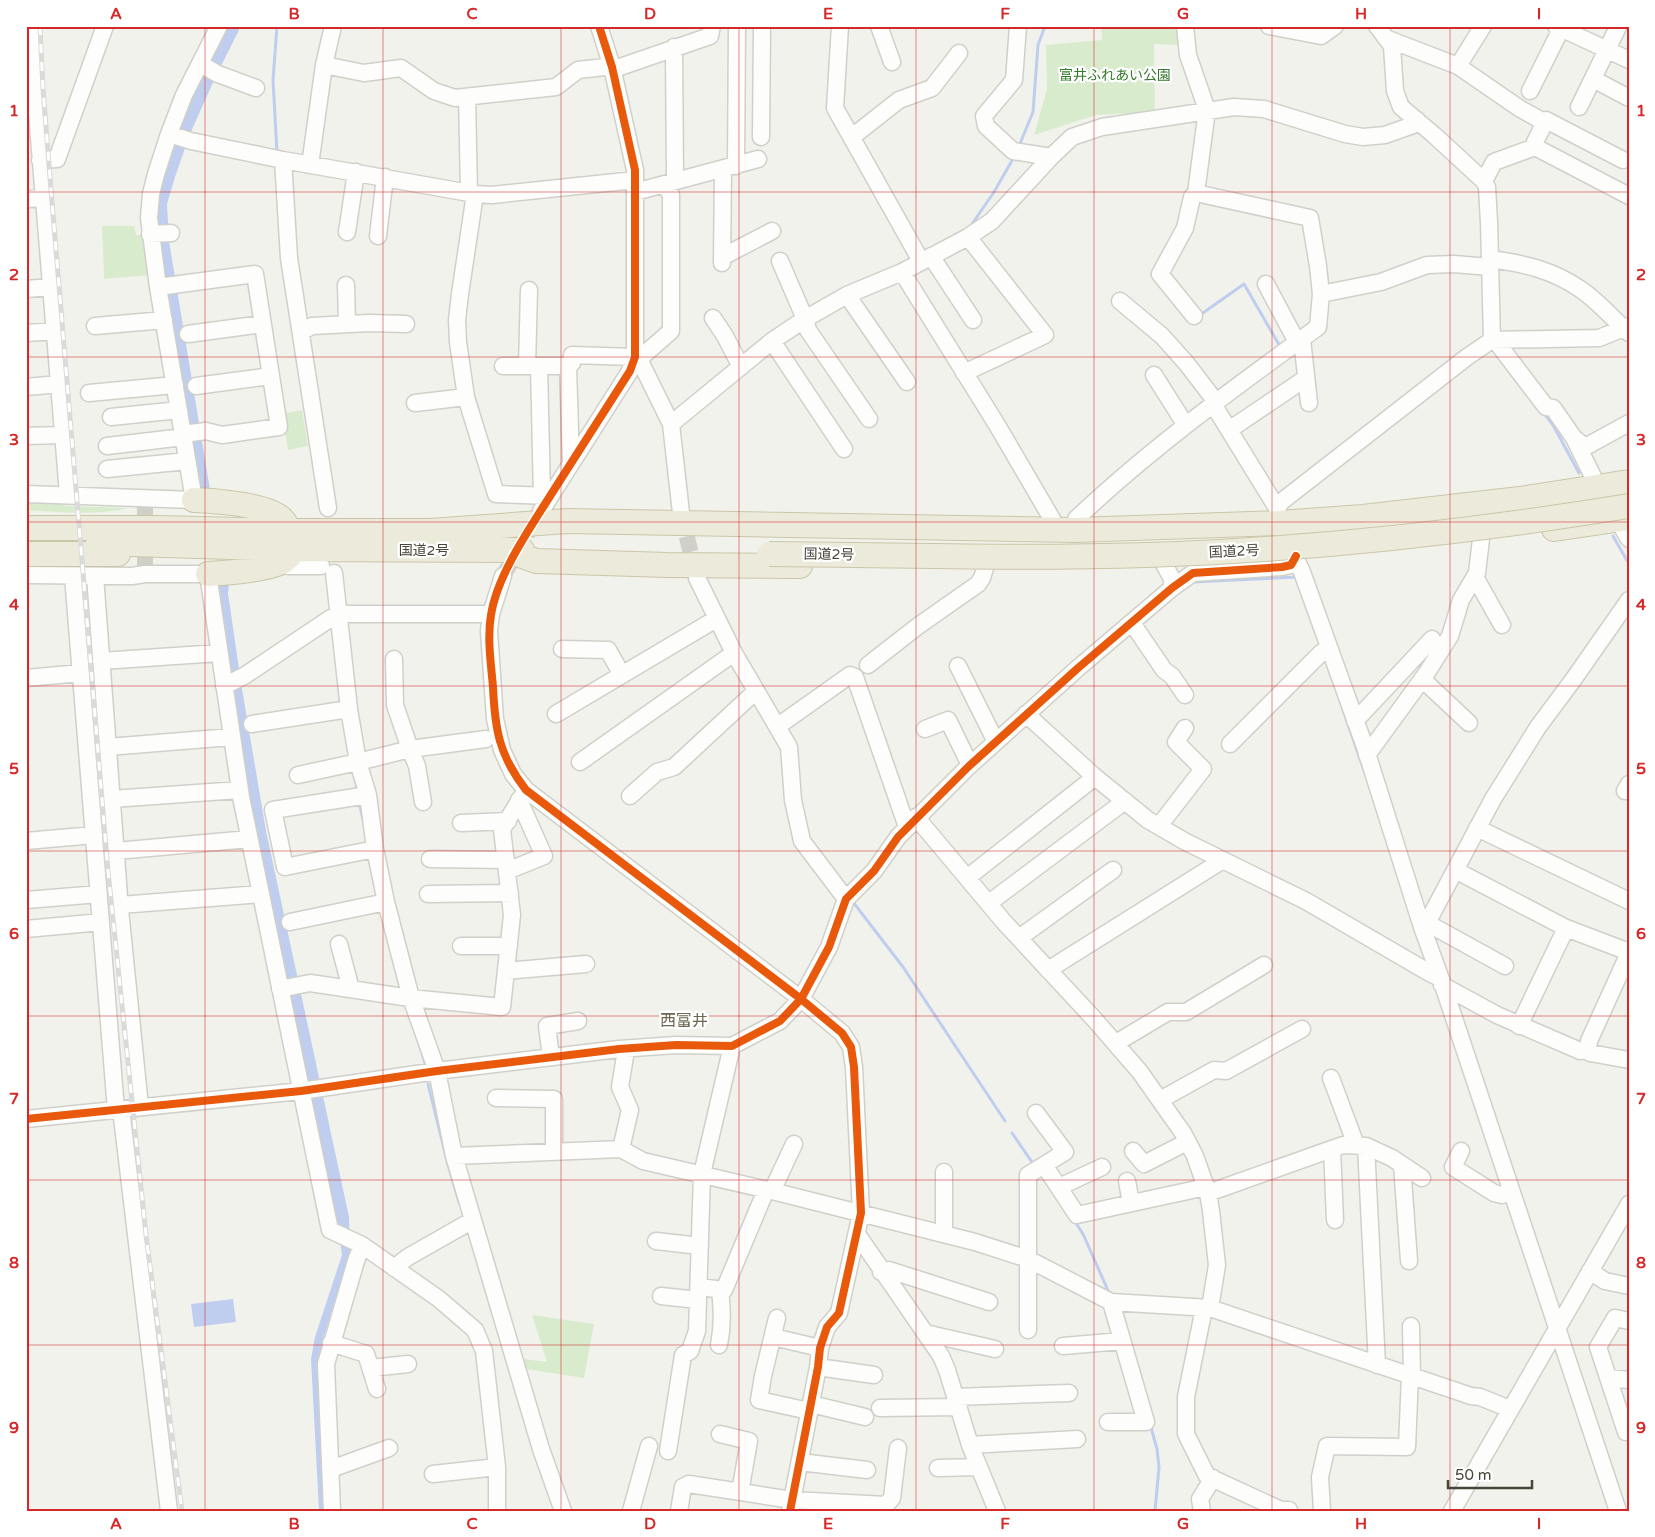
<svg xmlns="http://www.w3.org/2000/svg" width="1655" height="1537" font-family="'Varela Round','Noto Sans JP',sans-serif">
  <rect width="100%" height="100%" fill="#f2f2ec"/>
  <path fill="#d8eccd" d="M1101,26H1178L1180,45L1154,44L1155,112L1096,115L1034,135L1047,89L1046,45L1102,40Z
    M102,226H134L136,235H144L150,275L104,279Z
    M302,410L308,446L288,450L282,414Z
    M26,500L62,501L65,506L129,508C96,516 59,512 26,510Z
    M532,1315L594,1324L584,1378L520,1368L516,1358L547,1362Z"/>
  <path fill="#bfceee" d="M226,26H241L215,78L190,134L175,177L167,204L169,241L211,496L197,491L155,215C166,148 195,86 226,26Z
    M230,577L228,593L241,683L266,831L349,1217L350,1255L323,1339L319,1359L326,1511H319L311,1359L315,1337L342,1255L337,1220L255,835L214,580Z
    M233,1299L236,1322L194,1327L191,1304Z"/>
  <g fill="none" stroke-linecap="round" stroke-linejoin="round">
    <path stroke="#bfceee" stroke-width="3" d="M277,26L273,80L277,153
      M1019,146L1033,112L1038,45L1045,26
      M970,227L994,192L1014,157
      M1200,315L1244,284L1281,348
      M1544,413L1553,425L1579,473
      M1613,536L1629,564
      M1193,582L1298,577
      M1343,710L1365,773
      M355,779L358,793
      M359,801L363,820
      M853,902L903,967L1005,1121
      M420,1046L426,1067
      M428,1084L447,1161L459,1202
      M1012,1133L1034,1165
      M1074,1220L1083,1234L1110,1295
      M1150,1424L1157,1449L1159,1467L1155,1511"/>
    <path stroke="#d0d0c8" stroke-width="16" stroke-dasharray="16 8" stroke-linecap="butt" d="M145,502V570
      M681,513L696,574
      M503,576L537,517"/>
    <g stroke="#d0d0ca" stroke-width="19">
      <path id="minor" d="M32,26L37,113L68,494
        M840,26L835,108L921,261
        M879,26L892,62
        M1018,26L1014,80L984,116L986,126L1013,151L1051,157
        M1185,26L1188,55L1207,110L1196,193L1310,218L1318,266L1321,294
        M1269,26L1321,36L1335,26
        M1377,26L1392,46L1395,91L1401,107L1434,135L1484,181L1487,187L1489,222L1492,340
        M1556,26L1629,60
        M1388,39L1458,66L1483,26
        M674,47L675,181
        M200,64L218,74L256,88
        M324,65L364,73L401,68L434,91L455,98L556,87L578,70L605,67L617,68L710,36L712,26
        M1458,66L1519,108L1544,122
        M1593,79L1629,98
        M1530,91L1561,29
        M467,97L469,192
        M1579,107L1618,27
        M169,134L191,141L283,160L475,194L492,195L635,180
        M761,137L762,26
        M852,137L899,100L932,88L959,53
        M1535,147V142L1546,120L1623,160
        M40,160L57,159L105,26
        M283,160L289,258L328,508
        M310,165L324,65L333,26
        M736,166L737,26
        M1484,181L1494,162L1535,147L1629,196
        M635,192L758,159
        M475,194L460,294L457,320L458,342L466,397L496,494L550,496
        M26,199L44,198
        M347,232L356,172
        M150,234L171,233
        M378,236L385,177
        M931,256L973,320
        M722,257L772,231
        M1490,259C1522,263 1553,270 1580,289C1597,300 1613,319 1629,333
        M780,261L805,319L808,330L869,419
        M722,263L723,169
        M902,272L997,425L1052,519V529
        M1266,284L1297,342
        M346,285L347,324
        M158,287L255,274L279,427L222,435L206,431L183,434
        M26,289L51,287
        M847,295L907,382
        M1120,301L1162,336L1187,364L1216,402
        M1194,316L1160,274L1185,228L1192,197L1196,193
        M713,318L725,336L741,367
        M95,326L164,320
        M301,332L312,326L369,323L406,324
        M26,333L55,331
        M188,334L263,324
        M1302,339L1309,403
        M1495,340L1546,407L1553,408L1574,438L1585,447L1629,423
        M772,341L844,449
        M639,359L671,331V195L665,185
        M572,363V355L635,357L639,359L671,424L681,513
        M503,366H568L571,464
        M527,366L529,290
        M539,366L542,496
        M964,373L1045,335L968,237
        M1154,375L1185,424
        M196,386L271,376
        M26,387L59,384
        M89,393L175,385
        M415,403L466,397
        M1213,404L1277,508
        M111,417L179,410
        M671,424L772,341L805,319L847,295L902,272L968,237L992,221L1051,157L1072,137L1102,127L1234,107L1264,109L1345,134L1363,137L1385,135L1413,125L1417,120
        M1229,430L1306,378
        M26,436L63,435
        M1574,438L1598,487L1629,539
        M107,446L184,437
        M107,469L187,461
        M26,494L194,500L158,287L149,218L151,194L156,174L169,134L184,95L219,26
        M541,511L630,371L635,357V170L612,67L599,26
        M1076,530V519C1151,448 1234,388 1318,327L1321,294L1381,282L1427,265L1454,264L1490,267
        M276,564L288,566H321
        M1164,564L1172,579V588
        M334,573L349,709L358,762L368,795L375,849L386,902L411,998L437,1071L454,1156L541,1449L563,1511
        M26,575L132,576L145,574H208L241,797L330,1230L362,1245L439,1299L475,1330L484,1351L497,1467V1511
        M73,576L116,1110
        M95,576L120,910L140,1107
        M503,576L491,614L489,631L495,719L502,750L513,774L526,790L801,999L842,1033L851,1047L854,1067L861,1213L839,1313L827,1327L820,1348L818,1367L790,1511
        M1475,577L1502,625
        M697,578L734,653L789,747L793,800L802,841L846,899
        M1132,623L1164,670L1172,676L1185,695
        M562,649L608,650L622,675
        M101,661L219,653
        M868,665L918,626L978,584L982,578L985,568
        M958,666L996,742
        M26,678L81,673
        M1422,679L1469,723
        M224,686L244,676L331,618L346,614H491
        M556,714L716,619
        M1026,714L1095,777L1148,820L1186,842L1306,901L1428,972L1440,978
        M1355,721L1432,639
        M252,724L349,709
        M778,726L850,675L855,677L907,827
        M925,729L948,720L970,765
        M1230,744L1321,653L1329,648
        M108,747L231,737
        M1367,755L1426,674L1450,636L1461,600L1477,573L1481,539
        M580,762L734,653
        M298,775L358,762L410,749L395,705L394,659
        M1625,791L1629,784
        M368,795L273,810L285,867L375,849
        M630,796L657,772L674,767L756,691
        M112,799L239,790
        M423,802L417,766L410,749L486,739
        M916,817L1004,922L1095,1020L1140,1072L1183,1133L1195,1156L1208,1193L1211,1211L1217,1265L1210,1308
        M461,823L508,821
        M1159,826L1203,769L1176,742L1185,728
        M1477,828L1629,901
        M26,841L94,835
        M116,851L249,839
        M430,859L506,860
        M1455,870L1566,928L1629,952
        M507,871L544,856L519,800
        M967,878L1095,777
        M428,894L510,893
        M26,900L99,894
        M989,903L1125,801
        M120,905L261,894
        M290,922L386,902
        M1427,923L1505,966
        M1422,927L1427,923L1493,799L1538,727L1573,680L1629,600
        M26,929L101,922
        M1019,938L1113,870
        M339,944L351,989
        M461,946H509
        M1048,970L1223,860
        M506,971L586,964
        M1442,985L1497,1015L1571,1047L1580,1051L1588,1050L1590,1053L1629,1060
        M280,989L310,983L410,998L502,1007L512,915L502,829L526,790
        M1519,1026L1566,928
        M1116,1043L1168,1012H1186L1264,965
        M1588,1050L1589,1041L1629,953
        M551,1057L547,1026L578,1021
        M1331,1078L1356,1145
        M496,1098L554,1099V1152
        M1160,1100L1214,1070L1226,1071L1302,1029
        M121,1109L169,1511
        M26,1119L301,1091L437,1071L619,1049L676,1045L732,1046L780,1021L801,999L829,947L846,899L874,871L898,837L968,767L1078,668L1172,588L1193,573L1282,567L1291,565L1296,556
        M1366,1146L1377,1365
        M621,1149L630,1110L620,1087L626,1050
        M1332,1149L1335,1220
        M1133,1151L1144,1164L1187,1142
        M1461,1151L1453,1167L1494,1193L1502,1195L1512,1192
        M454,1156L621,1149L643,1161L772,1191L975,1242L1028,1259L1111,1302L1210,1308L1471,1396L1480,1397L1510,1409
        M1044,1165L1077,1215L1206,1187
        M1402,1165L1409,1261
        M944,1172V1234
        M1127,1181L1131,1203
        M1059,1187L1102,1167
        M772,1191L794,1144
        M1208,1193L1343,1145L1366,1146L1392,1158L1422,1178
        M857,1234L941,1356L947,1370L970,1445L997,1511
        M656,1241L700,1246
        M394,1268L408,1257L473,1220
        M1590,1271L1605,1281L1629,1286
        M881,1272L889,1270L989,1302
        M699,1287L724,1290L766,1190
        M661,1296L698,1300
        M1204,1308L1186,1397V1434L1207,1476L1281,1510H1289
        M777,1318L763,1376L759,1400L809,1411
        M1629,1321L1615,1318L1598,1347L1626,1432H1629
        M1411,1326L1412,1376
        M1028,1330V1175L1065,1152L1036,1113
        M925,1333L995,1349
        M773,1337L820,1348
        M331,1343L366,1354L377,1389
        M719,1345C723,1325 722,1309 720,1289
        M1063,1346L1122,1341
        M818,1367L874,1375
        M371,1368L408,1364
        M1609,1378L1629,1380
        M955,1397L1069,1393
        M811,1404L865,1417
        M880,1408L959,1407
        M1108,1422H1146L1111,1302
        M720,1434L749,1441L740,1492
        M970,1445L1077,1439
        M668,1451L683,1355L690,1351L697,1331L702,1174L732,1046
        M800,1462L867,1470
        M938,1468L979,1467
        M331,1469L389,1448
        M433,1474L497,1467
        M332,1511L326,1364L356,1261L362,1245
        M631,1511L649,1446
        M679,1511L683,1487L689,1484L792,1500L886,1505L892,1498L898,1448
        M1202,1511L1200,1499L1213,1478
        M1322,1511L1320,1477L1327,1446L1407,1447L1410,1375
        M1452,1511L1629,1204
        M1618,1511L1442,982L1422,927L1365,747L1302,572L1279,523L1277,509L1281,502L1467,357L1492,340L1599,338L1629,326"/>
    </g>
    <g stroke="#c9c6a8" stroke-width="26">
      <path id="highway" d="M194,500C215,501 265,504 281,518C285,522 287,526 290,531
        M26,528H156L290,531H445
        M1554,529L1629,518
        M430,531L567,521L1076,530L1279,523L1363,517L1520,499L1629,482
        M98,543L296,549L522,550
        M506,550L536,561L668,565L800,566
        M26,554H118
        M208,574C226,573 265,570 282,562C287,559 292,553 296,549"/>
    </g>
    <use href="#minor" stroke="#fdfdfc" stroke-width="16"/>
    <use href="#highway" stroke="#ecebdb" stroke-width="24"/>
    <g stroke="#dadad9" stroke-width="5">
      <path id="rail" d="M40,26L43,89L51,190L108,871L146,1235L182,1511"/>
    </g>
    <use href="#rail" stroke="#fff" stroke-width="3" stroke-dasharray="9" stroke-linecap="butt"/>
    <g stroke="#c9c6a8" stroke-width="26" stroke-linecap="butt">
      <path id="highway-bridge" d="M769,554C895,555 1020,559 1146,555C1308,550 1469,532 1629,506"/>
    </g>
    <use href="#highway-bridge" stroke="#ecebdb" stroke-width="24"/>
    <g stroke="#fff" stroke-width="11">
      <path id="cycleway" d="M599,26L612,67L635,170V357L630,371C604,412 578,453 552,493C530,528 497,575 491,615C487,638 491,664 493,687C495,730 499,755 526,790L801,999L842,1033L851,1047L854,1067L861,1213L839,1313L827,1327L820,1348L818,1367L790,1511
        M26,1119L301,1091L437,1071L619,1049L676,1045L732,1046L780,1021L801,999L829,947L846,899L874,871L898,837L968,767L1078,668L1172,588L1193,573L1282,567L1291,565L1296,556"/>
    </g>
    <use href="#cycleway" stroke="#e8590c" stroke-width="8"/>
  </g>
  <path fill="none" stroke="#d62828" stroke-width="1" stroke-opacity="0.55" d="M205,26V1511M383,26V1511M561,26V1511M739,26V1511M916,26V1511M1094,26V1511M1272,26V1511M1450,26V1511M26,192H1629M26,357H1629M26,522H1629M26,686H1629M26,851H1629M26,1016H1629M26,1180H1629M26,1345H1629"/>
  <g text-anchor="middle" stroke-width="4.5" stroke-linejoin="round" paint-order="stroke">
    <g font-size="14" fill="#35792c" stroke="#fff">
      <text x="1115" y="80">富井ふれあい公園</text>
    </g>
    <g font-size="14" fill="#484638" stroke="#fff">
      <text x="424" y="555">国道2号</text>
      <text transform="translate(1234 551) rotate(-3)" y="5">国道2号</text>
      <text transform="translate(829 554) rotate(1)" y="5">国道2号</text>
    </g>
    <g font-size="16" fill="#6b6750" stroke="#fff">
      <text x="684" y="1026">西富井</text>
    </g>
  </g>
  <rect width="1655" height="1537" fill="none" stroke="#ffffff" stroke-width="55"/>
  <path d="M1448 1480v8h84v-8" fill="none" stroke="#484638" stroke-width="2.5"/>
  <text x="1455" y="1480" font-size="15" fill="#484638" stroke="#ffffff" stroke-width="4" paint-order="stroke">50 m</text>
  <rect x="28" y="28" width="1600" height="1482" fill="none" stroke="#d62828" stroke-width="2"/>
  <g font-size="16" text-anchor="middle" font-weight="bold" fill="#d62828">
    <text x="116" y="19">A</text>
    <text x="294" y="19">B</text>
    <text x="472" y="19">C</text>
    <text x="650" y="19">D</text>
    <text x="828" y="19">E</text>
    <text x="1005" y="19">F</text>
    <text x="1183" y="19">G</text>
    <text x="1361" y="19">H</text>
    <text x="1539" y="19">I</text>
    <text x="14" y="116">1</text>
    <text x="1641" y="116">1</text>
    <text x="14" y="280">2</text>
    <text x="1641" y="280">2</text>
    <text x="14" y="445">3</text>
    <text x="1641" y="445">3</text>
    <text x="14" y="610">4</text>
    <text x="1641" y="610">4</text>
    <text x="14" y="774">5</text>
    <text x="1641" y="774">5</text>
    <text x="14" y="939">6</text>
    <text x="1641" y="939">6</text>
    <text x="14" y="1104">7</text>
    <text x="1641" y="1104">7</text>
    <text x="14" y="1268">8</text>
    <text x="1641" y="1268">8</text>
    <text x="14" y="1433">9</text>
    <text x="1641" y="1433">9</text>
    <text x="116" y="1529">A</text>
    <text x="294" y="1529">B</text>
    <text x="472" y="1529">C</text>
    <text x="650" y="1529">D</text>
    <text x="828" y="1529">E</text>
    <text x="1005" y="1529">F</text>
    <text x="1183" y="1529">G</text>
    <text x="1361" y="1529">H</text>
    <text x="1539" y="1529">I</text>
  </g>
</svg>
